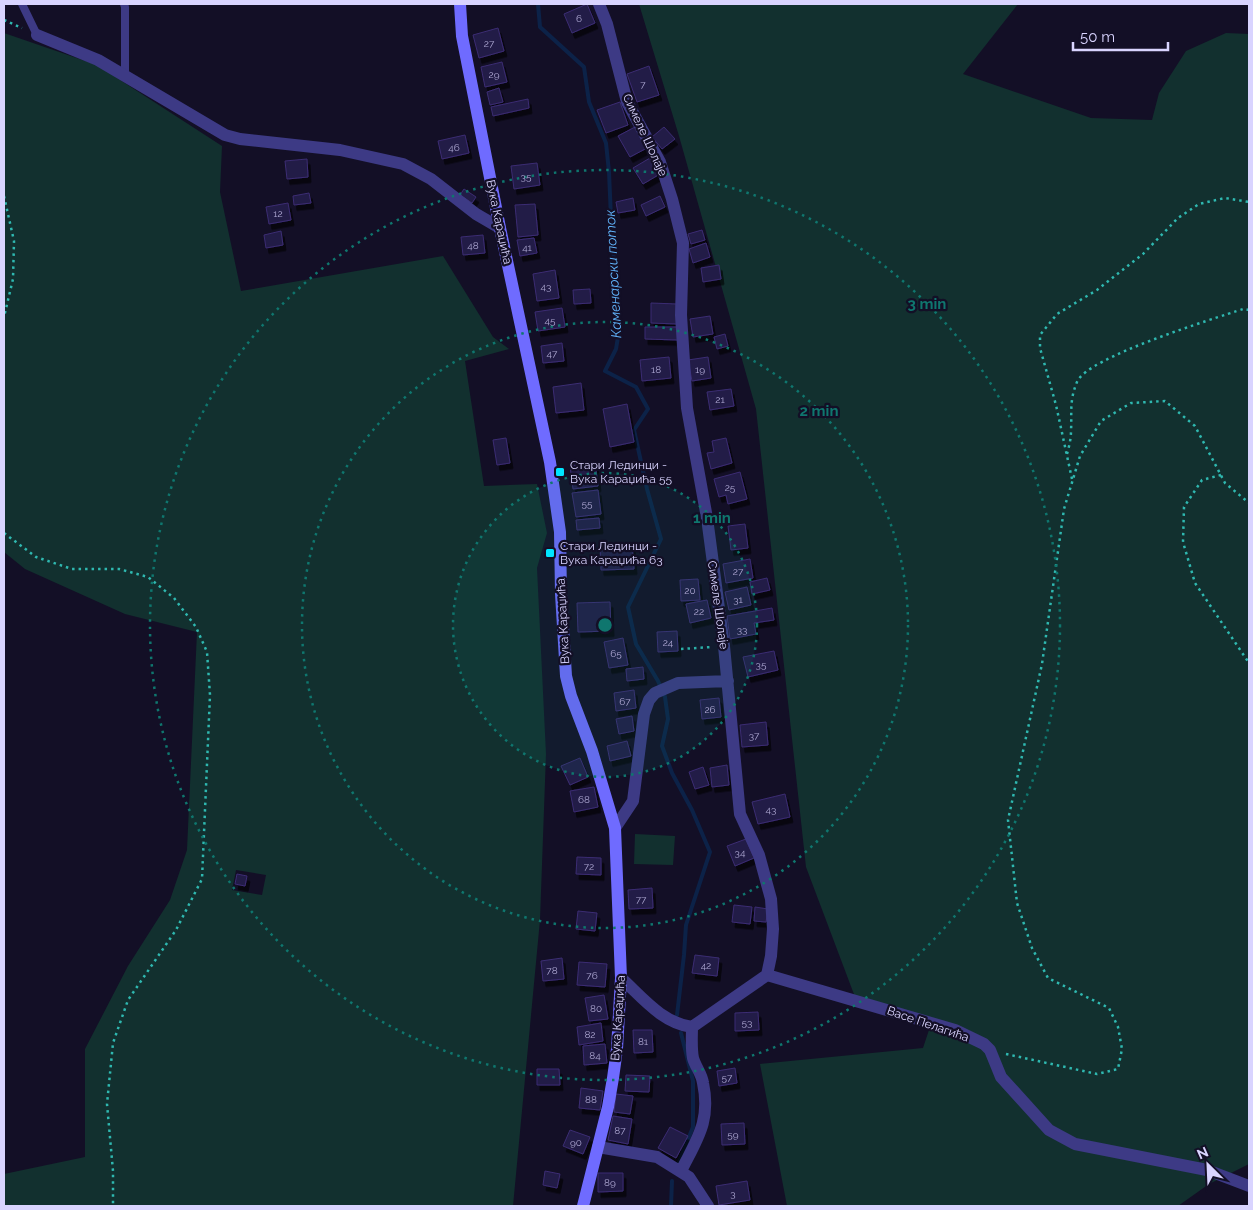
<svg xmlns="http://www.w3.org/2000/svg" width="1253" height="1210" font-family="Raleway,sans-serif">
  <defs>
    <filter id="shadow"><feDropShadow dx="3" dy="5.5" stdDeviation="0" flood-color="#0009"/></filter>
  </defs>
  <rect width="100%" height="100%" fill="#130f26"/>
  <path fill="#12302f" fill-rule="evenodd" d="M639,4H1018L963,74L1091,118L1152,120L1159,93L1186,51L1226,33L1249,34V1164L1209,1184L1178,1206H787L760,1064L923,1048L933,1018L855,997L806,867L756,409L679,136Z
    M4,33L97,65L222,146L220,192L241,291L443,256L493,337L509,349L465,361L484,486L537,484L547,533L537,568L546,754L540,920L513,1206H4V1174L85,1157V1049L128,966L170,900L187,850L197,632L125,614L25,569L4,552ZM236,870L266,875L262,895L232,890Z
    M635,834L675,836L673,865L634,864Z"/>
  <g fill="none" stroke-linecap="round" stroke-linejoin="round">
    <path stroke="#0c2248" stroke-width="4" d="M538,4L540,27L584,67L589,102L606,143L609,172L611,218L619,331L616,349L605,371L636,387L648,409L634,430L647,489L661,539L628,607L636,644L658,681L665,697L668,719L662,746L672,773L692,810L710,852L686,925L684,955L677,1015
      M679,1162L693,1127V1081L681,1033
      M671,1206L672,1181"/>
  </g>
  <path fill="#241b47" stroke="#3b2d73" filter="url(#shadow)" d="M587,4L595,23L572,33L564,14Z
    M498,28L504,51L479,58L473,35Z
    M502,62L507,82L485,87L481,67Z
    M649,66L659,95L637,102L627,74Z
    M499,88L503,102L490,105L487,92Z
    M528,99L529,108L493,116L491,107Z
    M620,102L628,125L606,133L597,110Z
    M635,127L647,148L630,157L618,136Z
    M664,127L675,139L662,149L652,137Z
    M465,135L469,153L442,159L438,141Z
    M650,158L660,174L643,184L633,168Z
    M307,159L308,177L287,179L285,161Z
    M537,163L540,185L514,189L511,166Z
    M464,189L476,197L472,203L460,195Z
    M309,193L311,203L294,205L293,196Z
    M660,196L665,207L646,216L641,205Z
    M633,198L635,210L618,213L616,202Z
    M288,203L291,220L269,224L266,207Z
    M535,204L538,235L518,237L515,205Z
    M702,230L705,240L691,244L688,234Z
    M281,231L283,245L266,248L264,235Z
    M483,235L485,253L463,255L461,237Z
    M534,238L537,253L520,256L517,240Z
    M706,243L710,257L693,263L689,249Z
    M719,265L721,279L703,282L701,268Z
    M555,270L559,298L537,301L533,274Z
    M590,289L591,303L574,304L573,290Z
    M651,303L677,304V324L651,323Z
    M562,308L565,327L538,331L535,312Z
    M710,316L713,334L693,337L690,319Z
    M645,327H678V340L645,339Z
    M725,334L728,346L717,349L714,337Z
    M562,343L564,361L543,363L541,346Z
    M669,357L671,378L642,381L640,360Z
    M708,357L711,378L692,381L688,360Z
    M581,383L584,410L556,413L553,387Z
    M731,389L734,406L710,410L707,392Z
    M627,404L634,442L610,447L603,409Z
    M506,438L510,463L497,465L493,440Z
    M726,438L732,463L711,469L707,453L714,452L712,441Z
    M595,462L598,486L573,489L570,466Z
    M740,472L747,499L728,504L726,495L719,497L714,479Z
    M598,490L601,514L576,517L572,493Z
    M599,518L600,528L577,530L576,520Z
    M745,524L748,548L731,550L728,526Z
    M632,544L634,569L601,570L600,545Z
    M750,559L753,578L726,583L723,564Z
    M767,578L770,590L752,594L750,582Z
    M698,579L700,600L681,601L680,580Z
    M747,587L751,605L729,610L725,592Z
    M707,600L711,618L690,623L686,604Z
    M610,602L611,631L578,632L577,603Z
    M772,608L774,620L754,623L756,634L730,639L727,616Z
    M677,631L678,651L658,652L657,632Z
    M623,638L628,665L609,668L604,642Z
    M774,651L778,670L748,677L743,657Z
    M643,667L644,679L627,681L626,669Z
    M634,690L636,708L616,711L614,693Z
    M719,698L721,717L702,719L700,700Z
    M632,716L634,731L619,734L616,719Z
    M766,722L768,745L742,747L740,725Z
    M627,741L631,756L610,761L607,746Z
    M580,758L588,777L570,785L561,766Z
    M727,765L729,785L712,787L710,768Z
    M703,767L709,785L695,789L689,772Z
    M594,787L598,807L574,812L570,791Z
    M785,794L790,817L758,824L752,802Z
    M746,839L754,858L735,866L727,846Z
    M577,857L601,858V875L576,874Z
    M237,874L247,876L245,886L235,884Z
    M652,888L653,908L629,909L628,890Z
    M734,905L752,907L750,924L732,922Z
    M755,907L768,909L766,922L754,921Z
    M578,911L597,913L595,931L576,929Z
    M695,955L719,958L717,976L692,973Z
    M562,958L564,979L543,981L541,961Z
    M579,962L607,964L605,987L577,985Z
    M604,995L608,1019L589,1021L585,998Z
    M758,1012L759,1030L735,1031V1013Z
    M601,1023L603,1041L579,1045L577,1027Z
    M633,1030H652L653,1052L634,1053Z
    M605,1044L607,1063L584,1065L583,1046Z
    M735,1068L737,1083L719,1086L717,1071Z
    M537,1069H559L560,1085H537Z
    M626,1075L650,1076L649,1092L625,1091Z
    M581,1088L603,1091L600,1110L579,1108Z
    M616,1094L633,1096L630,1114L614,1112Z
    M613,1116L632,1119L628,1144L608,1140Z
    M744,1123L745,1144L722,1145L721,1124Z
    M670,1127L688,1136L676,1158L658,1148Z
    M570,1130L590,1137L583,1154L563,1146Z
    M545,1171L560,1174L557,1188L543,1185Z
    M598,1173H623V1191L598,1192Z
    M747,1181L750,1200L719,1205L716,1186Z"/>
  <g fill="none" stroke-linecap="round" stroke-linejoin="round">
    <path stroke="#2fb8b0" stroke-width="2.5" stroke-dasharray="2.5 4" stroke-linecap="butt" d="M4,20L22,28
      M4,196L14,241L13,279L4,317
      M1067,454C1069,447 1071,439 1071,431C1072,413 1069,401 1077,382C1087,357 1213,319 1243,309L1249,310
      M1221,475L1202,480L1184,507L1183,542L1195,583L1249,663
      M1072,479L1056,405L1040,348V335L1057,314L1097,290L1143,254L1178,218L1199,204L1225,198L1249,202
      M4,533L36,557L72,569H119L148,577L174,598L196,627L207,652L210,695L202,879L176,930L128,1000L113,1043L107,1104L113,1171V1206
      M681,649L712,647
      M1006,1054L1097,1074L1118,1069L1122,1049L1118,1027L1109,1008L1048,978L1032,948L1017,903L1008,820L1042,664L1064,509L1080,456L1101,421L1131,403L1165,401L1195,426L1225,483L1249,503"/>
    <path stroke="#3d3a85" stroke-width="8" d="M22,4L37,35
      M124,4L125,7V76"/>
    <path stroke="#3d3a85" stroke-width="12" d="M599,4L607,24L627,102L660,162L672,199L683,243L681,315L687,408L707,518L724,646L740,814L759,855L771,899L773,929L771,956L767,975L692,1027
      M37,35L98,60L225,135L240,139L340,150L403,164L431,179L476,214L500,228
      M615,828L633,801L644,714L649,700L655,693L678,683L728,681
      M767,975L955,1030L984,1044L990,1050L1001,1077L1049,1130L1075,1144L1207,1170L1249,1186
      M621,978C642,997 662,1023 692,1027
      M598,1147L657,1157L689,1177L708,1206
      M681,1171C697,1139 711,1121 703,1083C702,1074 695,1066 693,1058C691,1048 692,1036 692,1027"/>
    <path stroke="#6f6bff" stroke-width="12" d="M460,4L462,36L500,228L550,462L560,532L561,594L566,676L571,696L592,751L615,828L621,978L617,1049L613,1078L608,1107L583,1206"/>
  </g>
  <circle cx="605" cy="625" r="152" fill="#0f766e" fill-opacity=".12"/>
  <g fill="none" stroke="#0f766e" stroke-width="2.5" stroke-dasharray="2.5 5">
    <circle cx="605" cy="625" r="152"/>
    <circle cx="605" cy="625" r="303"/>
    <circle cx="605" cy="625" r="455"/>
  </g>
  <g fill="#00e5ff" stroke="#130f26" stroke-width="2">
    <rect x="555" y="467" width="10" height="10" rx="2.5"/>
    <rect x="545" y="548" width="10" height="10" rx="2.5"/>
  </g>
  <g text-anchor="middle" stroke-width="4.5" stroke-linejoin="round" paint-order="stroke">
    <g font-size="10" fill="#aca6d1">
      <text x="579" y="22">6</text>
      <text x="489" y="47">27</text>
      <text x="494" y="78">29</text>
      <text x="643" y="88">7</text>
      <text x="454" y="151">46</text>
      <text x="526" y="180">35</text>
      <text x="278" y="217">12</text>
      <text x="473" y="249">48</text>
      <text x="527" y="251">41</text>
      <text x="546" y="290">43</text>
      <text x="550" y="324">45</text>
      <text x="552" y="357">47</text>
      <text x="656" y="373">18</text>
      <text x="700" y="373">19</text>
      <text x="720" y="403">21</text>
      <text x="730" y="491">25</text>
      <text x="587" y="507">55</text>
      <text x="738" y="575">27</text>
      <text x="690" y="594">20</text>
      <text x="738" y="603">31</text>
      <text x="699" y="615">22</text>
      <text x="742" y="633">33</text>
      <text x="668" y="646">24</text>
      <text x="616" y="657">65</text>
      <text x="761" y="668">35</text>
      <text x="625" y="705">67</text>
      <text x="710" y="713">26</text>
      <text x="754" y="739">37</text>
      <text x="584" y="803">68</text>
      <text x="771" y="813">43</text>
      <text x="740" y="856">34</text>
      <text x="589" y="870">72</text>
      <text x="641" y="903">77</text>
      <text x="706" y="969">42</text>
      <text x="552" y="974">78</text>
      <text x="592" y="979">76</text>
      <text x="596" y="1012">80</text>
      <text x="747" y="1026">53</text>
      <text x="590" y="1038">82</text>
      <text x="643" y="1045">81</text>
      <text x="595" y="1059">84</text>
      <text x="727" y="1081">57</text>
      <text x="591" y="1103">88</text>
      <text x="620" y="1134">87</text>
      <text x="733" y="1138">59</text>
      <text x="576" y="1146">90</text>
      <text x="610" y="1186">89</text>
      <text x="733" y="1197">3</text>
    </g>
    <g font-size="12" fill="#d9d4ff" stroke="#130f26">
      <text transform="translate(645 135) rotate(65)" y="4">Симеле Шолаје</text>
      <text transform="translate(499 222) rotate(78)" y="4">Вука Караџића</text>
      <text transform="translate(718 605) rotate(82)" y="4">Симеле Шолаје</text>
      <text transform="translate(563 621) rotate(-93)" y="4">Вука Караџића</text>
      <text transform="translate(618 1018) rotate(-86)" y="4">Вука Караџића</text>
      <text transform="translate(928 1024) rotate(19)" y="4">Васе Пелагића</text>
    </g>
    <g font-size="12" fill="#d9d4ff" stroke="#130f26" text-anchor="start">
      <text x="570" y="469">Стари Лединци -<tspan x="570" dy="14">Вука Караџића 55</tspan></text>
      <text x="560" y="550">Стари Лединци -<tspan x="560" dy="14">Вука Караџића 63</tspan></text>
    </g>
    <g font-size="14" font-style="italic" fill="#62b6ff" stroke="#130f26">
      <text transform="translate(613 274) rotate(-93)" y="5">Каменарски поток</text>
    </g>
  </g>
  <circle cx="605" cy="625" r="8" fill="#0f766e" stroke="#130f26" stroke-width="2.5"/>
  <g font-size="15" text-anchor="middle" font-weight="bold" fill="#0f766e" stroke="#130f26" stroke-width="4.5" stroke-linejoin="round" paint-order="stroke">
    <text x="927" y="309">3 min</text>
    <text x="819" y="416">2 min</text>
    <text x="712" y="523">1 min</text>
  </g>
  <rect width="1253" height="1210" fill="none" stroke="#d9d4ff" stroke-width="10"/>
  <g transform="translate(1208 1165) rotate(336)" stroke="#130f26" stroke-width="4" paint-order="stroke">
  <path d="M0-4L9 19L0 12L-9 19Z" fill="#d9d4ff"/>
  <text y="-8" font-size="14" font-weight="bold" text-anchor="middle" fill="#d9d4ff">N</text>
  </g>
  <path d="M1073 42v8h95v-8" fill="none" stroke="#d9d4ff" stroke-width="2.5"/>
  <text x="1080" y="42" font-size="15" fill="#d9d4ff" stroke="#130f26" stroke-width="4" paint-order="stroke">50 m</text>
</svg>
